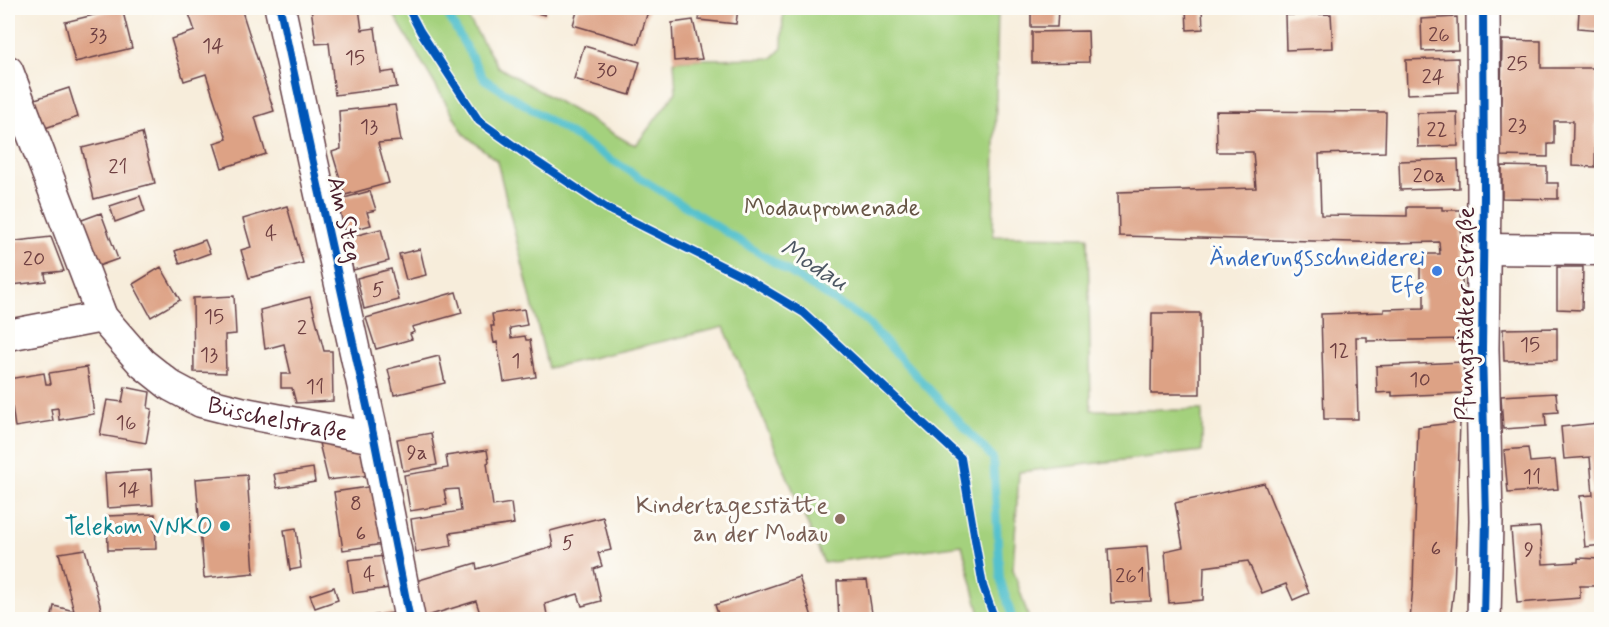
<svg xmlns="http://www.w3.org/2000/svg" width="1609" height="627" font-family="Mynerve,sans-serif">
  <rect width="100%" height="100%" fill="#fdfcf7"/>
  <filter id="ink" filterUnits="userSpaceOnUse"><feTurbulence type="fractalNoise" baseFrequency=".0167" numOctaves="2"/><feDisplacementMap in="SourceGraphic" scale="12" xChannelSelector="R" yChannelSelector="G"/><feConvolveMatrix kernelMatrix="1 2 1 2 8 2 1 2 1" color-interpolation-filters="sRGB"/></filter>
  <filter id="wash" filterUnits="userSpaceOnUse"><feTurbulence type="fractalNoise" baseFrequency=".008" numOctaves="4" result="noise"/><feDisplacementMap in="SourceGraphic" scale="24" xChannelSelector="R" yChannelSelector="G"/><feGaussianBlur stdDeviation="1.35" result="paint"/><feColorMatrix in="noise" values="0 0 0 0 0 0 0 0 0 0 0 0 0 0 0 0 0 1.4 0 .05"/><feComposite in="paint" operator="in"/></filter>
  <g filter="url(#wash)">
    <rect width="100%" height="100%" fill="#f7eddb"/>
    <path fill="#a4d17d" stroke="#777854" stroke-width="1.5" d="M390,8H462L498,67L628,142L636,145L676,92L674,61L702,59L772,58L782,48L783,8H998L993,236L1088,237L1091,410H1202V451L1019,472L1013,569L1029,619H981L962,545L824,563L724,327L548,368L497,161L464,134Z"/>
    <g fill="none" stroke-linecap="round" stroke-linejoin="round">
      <path stroke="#54c1cd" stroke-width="8" d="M444,8L484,79L865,320L993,458L1000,578L1013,620"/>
    </g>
    <g id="blocks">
      <path fill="#dda285" d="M122,8L132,48L75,62L65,22Z
        M187,8H241L274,111L255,117L266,154L222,168L214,143L227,139L206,74L184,81L171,39L195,31Z
        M311,8H359L362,30L375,28L381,73L394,71L397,87L335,95L329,43L316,44Z
        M518,8H547L545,15Z
        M578,8H649L638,44L573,25Z
        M701,8H738L736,24L699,20Z
        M1031,8H1058L1057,27H1031Z
        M1136,8H1172V10L1136,11Z
        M1186,8H1202L1203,29L1187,30Z
        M1579,11L1602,12V30L1578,28Z
        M1331,14L1333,48L1286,50L1285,15Z
        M1457,17L1458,50L1422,51L1421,19Z
        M693,20L702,59L674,61L672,23Z
        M1088,31L1089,62L1032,63V32Z
        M1502,40L1541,41V68H1597L1595,167L1572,166L1573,121H1554V144H1548V157L1500,156Z
        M584,46L640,62L630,95L574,79Z
        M1458,58L1459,92L1407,94L1406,60Z
        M69,88L78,117L36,131L26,102Z
        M395,105L401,141L378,143L389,183L345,195L332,152L341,149L339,111Z
        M1216,111L1386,112L1385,152L1319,154L1321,215L1407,216V207H1442V210H1461L1463,339L1367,341V337H1356L1358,419H1324L1321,314L1384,312V309L1424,308V291H1420V254H1440L1439,242L1393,243L1119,236L1118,192L1256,188L1253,152H1217Z
        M1457,112L1458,146L1418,147L1417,113Z
        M142,133L155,183L94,199L82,148Z
        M1458,159L1459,188L1400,190L1399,161Z
        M1502,166L1547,167V183H1558V199L1502,198Z
        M370,191L376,210L367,212L371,225L341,233L333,201Z
        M140,196L145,211L115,222L110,206Z
        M287,206L303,263L249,278L241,250L251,247L243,219Z
        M101,213L118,259L87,270L71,224Z
        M381,229L389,261L353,270L346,238Z
        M51,237L64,271L45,273L46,281L12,285L8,242Z
        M205,240L210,253L180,264L175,251Z
        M420,249L426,275L406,280L399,254Z
        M161,267L180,300L151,317L133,284Z
        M1557,267H1583L1582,310L1557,309Z
        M391,269L399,300L364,309L357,278Z
        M456,292L462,313L412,327L414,332L410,334L412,339L376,349L366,318Z
        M234,296L236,334L225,335L226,373L194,372L193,298Z
        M310,297L324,351H332L333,401L296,403L292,388H281V374H291L284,344L265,349L260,310Z
        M524,309L527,325L510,328L511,338L525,336L526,340H530L536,377L504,382L497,342L494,343L491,326H494L492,314Z
        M1152,313H1200V394H1151Z
        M1557,328V360L1504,361L1503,329Z
        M439,356L445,383L394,395L388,369Z
        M1463,362L1465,393L1392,396V392L1377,393L1376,366Z
        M87,367L94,414L59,420L58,408L51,409L53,421L15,427L8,379L44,373L46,384H51L49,373Z
        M125,387L150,392L148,408L152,409L146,443L100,435L107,400L122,402Z
        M1556,393L1558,412L1545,413L1546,426L1503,429L1501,396Z
        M1460,422L1454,588L1450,620H1410L1413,587L1418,427Z
        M1598,423L1602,456V545L1585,547L1580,496L1593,495L1590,457L1564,459L1561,427Z
        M431,433L437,465L403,471L397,439Z
        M318,439L361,445L372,475L328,480Z
        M1528,448L1530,462L1555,460L1558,489L1508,493L1504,450Z
        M487,450L489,462L487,463L493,506L511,503L514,524L450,533L452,546L416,552L411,519L461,511L458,489L444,490L447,505L410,511L404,475L448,468L446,456Z
        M313,468L315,482L277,488L274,474Z
        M151,470L153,505L107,508L105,473Z
        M247,475L254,573L204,578L196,479Z
        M1264,483L1309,593L1293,600L1286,584L1262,593L1248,561L1204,567L1203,600L1169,603L1165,551L1183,547L1175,503Z
        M374,486L383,544L343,550L334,492Z
        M155,514L156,549L108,550L107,516Z
        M603,517L611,550L598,553L602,566L594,569L601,601L582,606L578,594L545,604L548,620H482L476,601L424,617L416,581L476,563L477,569L553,547L550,531Z
        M1540,527L1543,564L1578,562V558L1602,559V586H1580V598L1517,603L1511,529Z
        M296,528L301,568L290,570L284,530Z
        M1147,546L1151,601L1111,603L1108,549Z
        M85,549L104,620H51L54,606L74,611L59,553Z
        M385,556L389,588L353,593L348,560Z
        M799,577L813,620H720L715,605Z
        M867,580L873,620H839L837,581Z
        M334,587L338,600L315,608L310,595Z
        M393,613L394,620H354L353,618Z"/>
    </g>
  </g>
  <g filter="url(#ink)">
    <use href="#blocks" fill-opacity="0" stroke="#643e45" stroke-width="1.5"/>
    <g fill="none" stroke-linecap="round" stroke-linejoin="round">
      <g stroke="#643e45" stroke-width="33">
        <g id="minor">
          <path d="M280,8L312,158L374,438L410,620"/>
          <path id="s1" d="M8,71L102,317L142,363L171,386L201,402L245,413L374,438"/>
          <path d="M1483,249L1602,250"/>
          <path d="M8,335L102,317"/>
        </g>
      </g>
      <g stroke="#643e45" stroke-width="36">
        <path id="tertiary" d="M1483,8L1484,196L1482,349L1486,520L1484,620"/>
      </g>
      <use href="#minor" stroke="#fff" stroke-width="30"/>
      <use href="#tertiary" stroke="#fff" stroke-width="33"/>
      <g stroke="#fdfcf7" stroke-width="11">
        <path id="cycleway" d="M280,8L312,158L374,438L410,620
          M408,8L420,31L479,121L524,153L608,209L744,277L804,313L961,458L983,586L995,620
          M1483,8L1484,196L1482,349L1486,520L1484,620"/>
      </g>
      <use href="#cycleway" stroke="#0057b8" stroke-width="8"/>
    </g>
  </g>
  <circle fill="#3f7fe0" stroke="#fdfcf7" stroke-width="2" cx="1437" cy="271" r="6"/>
  <circle fill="#8d6e63" stroke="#fdfcf7" stroke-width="2" cx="840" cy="519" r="6"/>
  <circle fill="#0f9aa8" stroke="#fdfcf7" stroke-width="2" cx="225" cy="526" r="6"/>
  <g text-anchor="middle" stroke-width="6" stroke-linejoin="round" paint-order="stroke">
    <g font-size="21" fill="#6f4042">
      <text x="1439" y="41">26</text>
      <text x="98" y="42">33</text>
      <text x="213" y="52">14</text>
      <text x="355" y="64">15</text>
      <text x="1517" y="70">25</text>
      <text x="607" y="77">30</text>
      <text x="1433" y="83">24</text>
      <text x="1517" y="132">23</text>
      <text x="369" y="133">13</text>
      <text x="1437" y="136">22</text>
      <text x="118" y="173">21</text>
      <text x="1429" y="182">20a</text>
      <text x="271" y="240">4</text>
      <text x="34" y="265">20</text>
      <text x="378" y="296">5</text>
      <text x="214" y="323">15</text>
      <text x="302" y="334">2</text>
      <text x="1530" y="351">15</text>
      <text x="1339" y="357">12</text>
      <text x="209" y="361">13</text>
      <text x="516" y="367">1</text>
      <text x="1420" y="386">10</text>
      <text x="315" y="393">11</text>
      <text x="126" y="429">16</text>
      <text x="417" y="459">9a</text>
      <text x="1532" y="483">11</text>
      <text x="129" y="496">14</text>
      <text x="356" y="510">8</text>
      <text x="361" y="540">6</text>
      <text x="568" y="549">5</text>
      <text x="1436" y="555">6</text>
      <text x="1529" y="556">9</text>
      <text x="369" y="581">4</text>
      <text x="1130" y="582">261</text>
    </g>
    <g font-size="24" fill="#655444" stroke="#fdfcf7">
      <text x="832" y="215">Modaupromenade</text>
    </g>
    <g font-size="24" fill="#4a1f2b" stroke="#fdfcf7">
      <text transform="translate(345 219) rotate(77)" y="8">Am Steg</text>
      <text transform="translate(1465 314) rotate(-90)" y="8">Pfungstädter Straße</text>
      <text dy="8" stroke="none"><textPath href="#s1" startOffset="474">Büschelstraße</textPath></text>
    </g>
    <g font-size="24" fill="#366cbe" stroke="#fdfcf7" text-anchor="end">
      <text x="1425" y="265">Änderungsschneiderei<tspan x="1425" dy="28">Efe</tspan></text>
    </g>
    <g font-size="24" fill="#785e54" stroke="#fdfcf7" text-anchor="end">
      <text x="828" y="513">Kindertagesstätte<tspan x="828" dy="28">an der Modau</tspan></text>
    </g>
    <g font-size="24" fill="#0d838f" stroke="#fdfcf7" text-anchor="end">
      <text x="213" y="534">Telekom VNKO</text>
    </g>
    <g font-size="26" font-style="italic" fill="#4e5864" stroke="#fdfcf7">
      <text transform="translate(815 264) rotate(32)" y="9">Modau</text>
    </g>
  </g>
  <rect width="1609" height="627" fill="none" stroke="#fdfcf7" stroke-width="30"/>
</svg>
